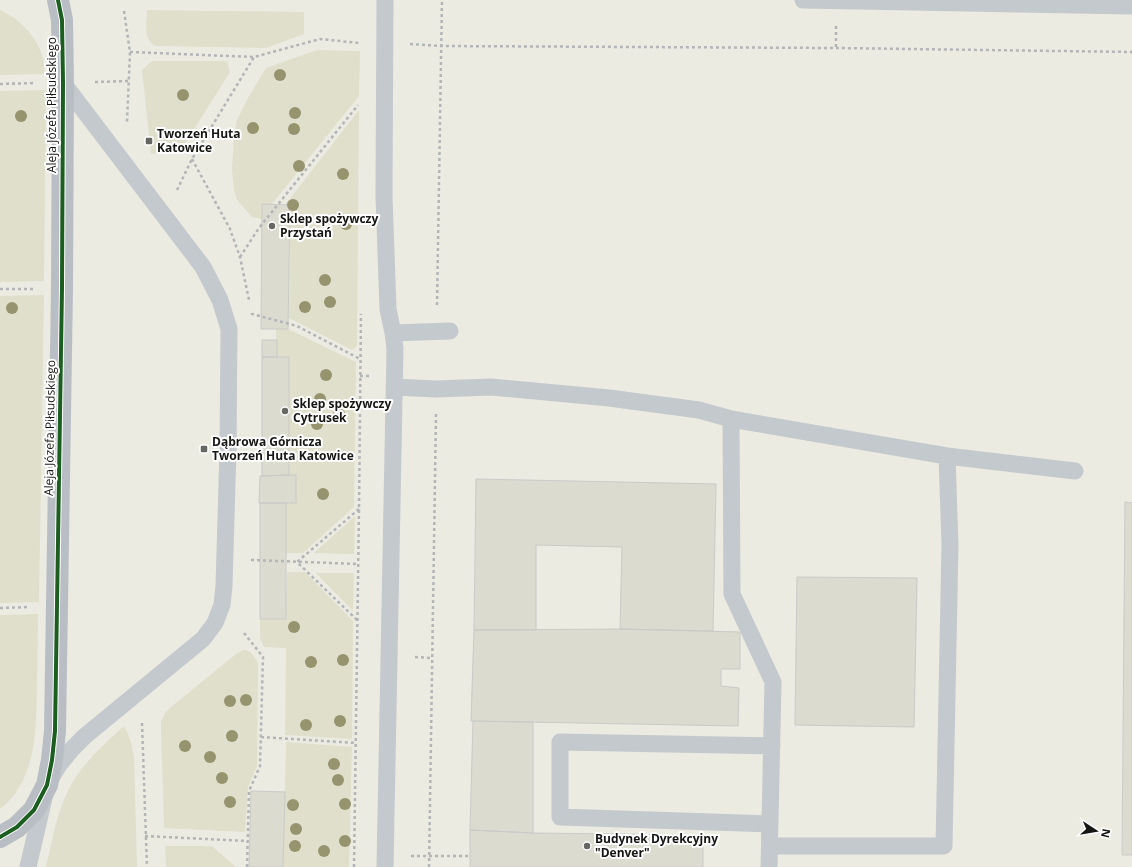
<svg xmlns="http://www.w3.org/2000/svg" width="1132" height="867" font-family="'Open Sans',sans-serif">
  <rect width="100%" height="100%" fill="#fafaf6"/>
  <path fill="#ebebe2" d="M0,0H1132V867H0Z"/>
  <path fill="#e0dfcb" d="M0,10C18,18 36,35 42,55C44,61 44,68 45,74L0,75Z
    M147,10L304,12V34L266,48L156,46C142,40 147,22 147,10Z
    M317,50L360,51L359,96L271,205L262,219L252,217L237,200L234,191L232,169L234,136L237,120L248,98L266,68Z
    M152,61H227L230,72L179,153L151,154L142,70Z
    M46,90L44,281L0,282V91Z
    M359,110L357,346L352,350L289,318L290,205H285Z
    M44,295L39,602L0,603V296Z
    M276,329H288L356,362L354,507L303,553H286V503H296V476L289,475V357H277Z
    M355,516L354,554L314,553Z
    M287,572H305L353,621L352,739L285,735L286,648L264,647L260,638V619H286Z
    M316,573H354L353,611Z
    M38,614C38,638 37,663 37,687C36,730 37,780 0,809V615Z
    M243,650C251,649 254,657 258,663L257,766L248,787L245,832L164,828L161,729V722L165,713L171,707L236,654Z
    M124,726C130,736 132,745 134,757L137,867H46C52,842 56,816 67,793C79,766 102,746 124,726Z
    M286,742L352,747L349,867H283Z
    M165,846H212L236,867H166Z"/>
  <path fill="#dbdbd0" stroke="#cacac7" d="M262,204L290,205L288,329H261Z
    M262,340H277V357H262Z
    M262,357H289V475L262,476Z
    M296,475V503H259L260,476Z
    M476,479L716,484L713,631L620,629L622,547L536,545V630H474Z
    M1125,502L1132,503V855H1122Z
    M260,503H286V619H260Z
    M797,577L917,578L914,727L795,725Z
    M620,629L740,632V669H721V686L739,688L738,726L471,721L474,630Z
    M473,721L533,722V833L470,830Z
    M251,791L285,792L283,867H249Z
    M470,830L533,833L703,835V867H470Z"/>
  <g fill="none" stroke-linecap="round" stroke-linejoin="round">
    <path stroke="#b3b5b7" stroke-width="2.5" stroke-dasharray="3 3" stroke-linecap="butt" d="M124,11L130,52L127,122
      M836,26V48
      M410,44L441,46L836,48L1132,52
      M130,52L254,57L320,39L359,43
      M95,82L128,81
      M0,84L35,83
      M192,159L230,229L240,257L249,300
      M177,190L192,159L254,57
      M240,257L259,228L358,105
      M0,289H33
      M437,305L442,0
      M252,313V314L297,326L360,359
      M360,376H370
      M251,560L358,564
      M0,608L29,607
      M357,620L297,562L359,509
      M244,633L263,657L260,766L249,791L247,867
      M415,657L432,658
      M142,723L147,867
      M261,737L356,743
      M145,836L247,841
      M411,856H470
      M354,867L359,509L361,314
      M429,867L436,414"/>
    <path stroke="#c4c9cd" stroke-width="17" d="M803,0L1132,6
      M393,333L450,331
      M394,387L436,389L491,387L609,398L699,410L731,419L947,456L1075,471
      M731,419L732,594L773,682L769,867
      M770,824L560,817V742L772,746
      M770,846H944L950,545L947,456
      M28,867L47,785L59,765L72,749L85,736L203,639L215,623L222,605L224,586L228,450L229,329L220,300L203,267L63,83
      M385,867L395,348L393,333L388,309L384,196L385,0"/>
    <path stroke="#b9bec5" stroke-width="22" d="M0,837L17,827L34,810L47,785L52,760L55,731L62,288L63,83L62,20L58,0"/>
    <g stroke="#fff" stroke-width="6">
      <path id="cycleway" d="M0,837L17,827L34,810L47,785L52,760L55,731L62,288L63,83L62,20L58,0"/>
    </g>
    <use href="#cycleway" stroke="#1b5e20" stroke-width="4"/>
  </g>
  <g fill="#96946f">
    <circle cx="280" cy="75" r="6"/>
    <circle cx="183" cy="95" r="6"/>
    <circle cx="295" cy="113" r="6"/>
    <circle cx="21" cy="116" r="6"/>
    <circle cx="253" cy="128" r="6"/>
    <circle cx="294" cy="129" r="6"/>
    <circle cx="299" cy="166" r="6"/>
    <circle cx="343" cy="174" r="6"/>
    <circle cx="293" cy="205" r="6"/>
    <circle cx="346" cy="224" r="6"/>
    <circle cx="325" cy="280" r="6"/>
    <circle cx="330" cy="302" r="6"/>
    <circle cx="305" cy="307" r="6"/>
    <circle cx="12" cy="308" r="6"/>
    <circle cx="326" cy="375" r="6"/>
    <circle cx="320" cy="399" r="6"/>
    <circle cx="339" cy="414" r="6"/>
    <circle cx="317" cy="424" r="6"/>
    <circle cx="323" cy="494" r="6"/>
    <circle cx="294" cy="627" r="6"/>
    <circle cx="343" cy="660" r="6"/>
    <circle cx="311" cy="662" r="6"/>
    <circle cx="246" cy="700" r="6"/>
    <circle cx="230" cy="701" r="6"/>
    <circle cx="340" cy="721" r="6"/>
    <circle cx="306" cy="725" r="6"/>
    <circle cx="232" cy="736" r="6"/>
    <circle cx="185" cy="746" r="6"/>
    <circle cx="210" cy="757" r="6"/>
    <circle cx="334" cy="764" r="6"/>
    <circle cx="222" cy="778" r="6"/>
    <circle cx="338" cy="780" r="6"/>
    <circle cx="230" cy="802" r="6"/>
    <circle cx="345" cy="804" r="6"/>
    <circle cx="293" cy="805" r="6"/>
    <circle cx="296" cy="829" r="6"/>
    <circle cx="345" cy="841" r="6"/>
    <circle cx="295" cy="846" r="6"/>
    <circle cx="324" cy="851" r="6"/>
  </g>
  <g fill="#666663" stroke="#fff" stroke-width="1.5">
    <rect x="145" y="137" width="8" height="8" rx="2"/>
    <circle cx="272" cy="226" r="4"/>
    <circle cx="285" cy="411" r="4"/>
    <rect x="200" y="445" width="8" height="8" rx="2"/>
    <circle cx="587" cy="846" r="4"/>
  </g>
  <g text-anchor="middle" stroke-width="4" stroke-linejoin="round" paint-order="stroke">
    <g font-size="12" fill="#161614" stroke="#fff">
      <text transform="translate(52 105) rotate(-90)" y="4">Aleja Józefa Piłsudskiego</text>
      <text transform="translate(50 428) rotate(-89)" y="4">Aleja Józefa Piłsudskiego</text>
    </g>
    <g font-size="12" font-weight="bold" fill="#161614" stroke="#fff" text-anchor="start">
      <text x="157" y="138">Tworzeń Huta<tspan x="157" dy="14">Katowice</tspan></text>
      <text x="280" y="223">Sklep spożywczy<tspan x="280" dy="14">Przystań</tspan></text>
      <text x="293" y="408">Sklep spożywczy<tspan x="293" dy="14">Cytrusek</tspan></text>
      <text x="212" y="446">Dąbrowa Górnicza<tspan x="212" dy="14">Tworzeń Huta Katowice</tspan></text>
      <text x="595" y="843">Budynek Dyrekcyjny<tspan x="595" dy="14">"Denver"</tspan></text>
    </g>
  </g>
  <g transform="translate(1096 831) rotate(102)" stroke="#ffffff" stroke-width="3" paint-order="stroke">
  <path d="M0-3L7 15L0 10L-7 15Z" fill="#161614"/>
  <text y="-6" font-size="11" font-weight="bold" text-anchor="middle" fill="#161614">N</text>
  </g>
</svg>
